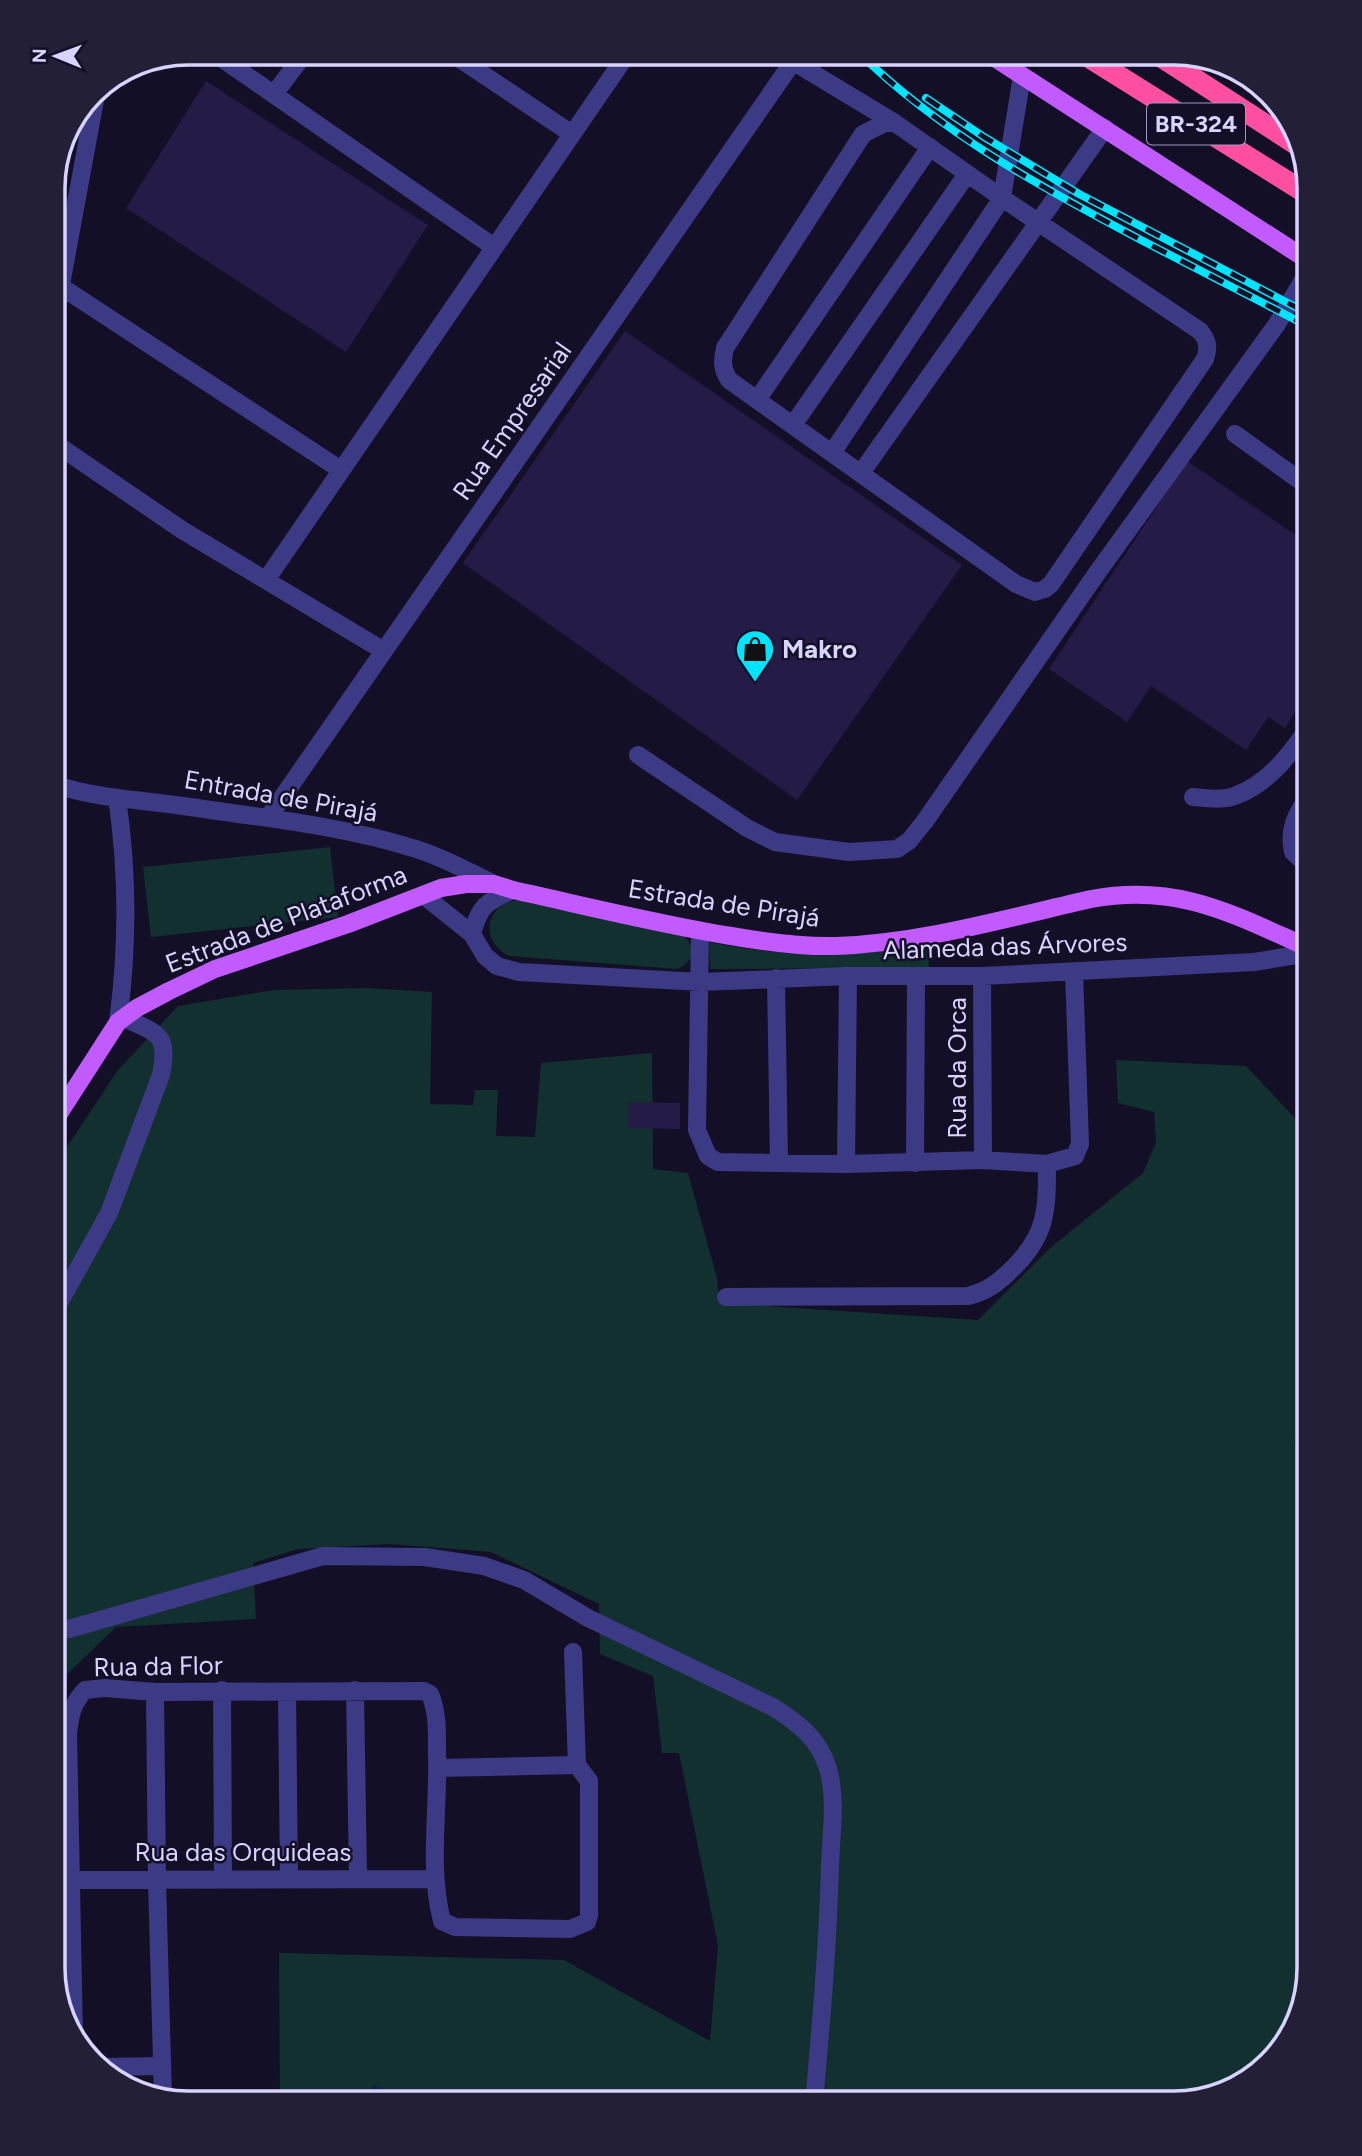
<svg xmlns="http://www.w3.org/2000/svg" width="1362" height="2156" font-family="Figtree,sans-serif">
  <rect width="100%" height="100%" fill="#130f26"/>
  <path fill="#12302f" d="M330,847L338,917L151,937L143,867Z
    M518,900L684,936C697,948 693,963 677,969L509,956C479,941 485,904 518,900Z
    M709,942C783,957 854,958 928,945L929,968L710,969Z
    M367,988L432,992L430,1104L473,1105L475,1090H498L496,1136L535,1137L541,1063L652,1053L653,1169L688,1173L717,1278L720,1303L978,1320L1050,1248L1143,1173L1156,1143L1154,1112L1118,1103L1116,1060L1246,1066L1309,1133V1422L1294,1442L1309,1461V1623L1295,1634L1309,1653V1968L1287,2043L1234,2089L1174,2103H280L279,1953L564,1960L710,2041L718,1945L679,1753H662L653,1676L600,1654L599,1604L491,1552L389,1544L298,1549L253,1563L256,1619L116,1627L53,1688V1168L118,1070L178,1006L274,990Z"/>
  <path fill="#0c2248" d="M374,2085L421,2102L437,2103H362Z"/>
  <path fill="#241b47" d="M206,81L428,225L346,352L126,208Z
    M625,331L962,565L797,800L463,563Z
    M1187,461L1309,544V691L1285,728L1268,717L1246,750L1151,686L1127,722L1049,669Z
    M1309,829V861L1295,850Z
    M629,1102L680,1103V1129L628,1128Z"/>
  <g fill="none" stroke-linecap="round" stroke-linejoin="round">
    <path stroke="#3d3a85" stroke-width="18" d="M214,53L494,247
      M451,53L572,134
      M794,62L895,123
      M274,94L305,53
      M885,123H895L1002,198L1200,331C1208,341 1209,347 1205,359L1051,584L1045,589L1035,592L1016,584L729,380C722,369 722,361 725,348L863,134Z
      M60,286L341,470
      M53,328L97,89
      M757,400L930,147
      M793,425L967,174
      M1235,434L1309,487
      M53,442L182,530L384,651
      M832,453L1002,198L1022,76
      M861,473L1105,128
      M266,580L628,53
      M638,755L747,828L775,842L849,852L897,849L909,841L925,821L1097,573L1277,324L1309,270
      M53,784C97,799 144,800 190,807C265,818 343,826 416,849C443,857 469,872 494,884
      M1193,797C1207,798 1224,801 1237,795C1269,783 1291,753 1309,727
      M117,798C128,872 128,947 118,1022
      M268,818L799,53
      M1309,867L1293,852C1288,829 1296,814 1309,796
      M423,895L472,934L485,956L497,966L519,972L701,982L848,976H982L1254,962L1309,953
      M700,931L697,1130L708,1156L718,1162L846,1164L983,1160L1047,1164L1075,1156L1080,1144L1074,972
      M472,934C479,906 487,901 513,890
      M982,976L983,1160
      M776,978L779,1161
      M915,1163L916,977
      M846,1164L848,976
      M726,1297L968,1296C988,1291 999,1282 1013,1268C1047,1235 1047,1210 1047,1164
      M53,1314L109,1213L161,1075C169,1034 159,1034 124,1018
      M53,1628L69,1629L323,1556L425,1557L484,1566L524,1580L588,1618L773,1707C799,1724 819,1738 828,1769C837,1800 831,1833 830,1865C828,1945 821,2024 814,2103
      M222,1690L223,1878
      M355,1690L358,1878
      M155,1692L157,1880L163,2098
      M287,1692L289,1878
      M438,1768L577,1765
      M53,1880L434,1879
      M74,2037L68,1734C70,1715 72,1704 85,1690L105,1688L155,1692L424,1691L430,1694C438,1713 437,1733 437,1753C439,1809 428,1866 442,1921L455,1927L570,1929L587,1922L589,1915V1781L577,1765L573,1652
      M101,2067L162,2066"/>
    <path stroke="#c25bff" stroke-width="18" d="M987,53L1309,261
      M53,1123L118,1022L137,1008L169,991L215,969L348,924L441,888L466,884H494L513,890C586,906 658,924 731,936C766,942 801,947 836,946C922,943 1007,918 1091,899C1179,883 1232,914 1309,948"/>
    <path stroke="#ff4fa3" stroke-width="21" d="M1082,53L1309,195
      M1155,53L1300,147"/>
    <g stroke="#00e5ff" stroke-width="8">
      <path id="rail" d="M859,53C941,133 1042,188 1143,241C1199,270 1254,298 1309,327
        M926,98L984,137L1079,194L1309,314"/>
    </g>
    <use href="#rail" stroke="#130f26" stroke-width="5" stroke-dasharray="16" stroke-linecap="butt"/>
  </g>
  <defs>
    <g id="shop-pin" transform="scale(2.0125)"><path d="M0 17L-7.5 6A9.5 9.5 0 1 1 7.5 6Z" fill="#00e5ff" stroke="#130f26"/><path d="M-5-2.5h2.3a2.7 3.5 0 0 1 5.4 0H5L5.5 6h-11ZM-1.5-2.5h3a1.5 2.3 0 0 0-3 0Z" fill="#111"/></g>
  </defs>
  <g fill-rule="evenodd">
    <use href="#shop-pin" x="755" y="649"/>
  </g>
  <g text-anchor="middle" stroke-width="5" stroke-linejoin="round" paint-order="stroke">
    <rect fill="#130f26" stroke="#9e99be" stroke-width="2" x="1147" y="103.5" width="98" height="41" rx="5"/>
    <g font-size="24" font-weight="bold" fill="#d9d4ff">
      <text x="1196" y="132">BR-324</text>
    </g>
    <g font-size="26" fill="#d9d4ff" stroke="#130f26">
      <text transform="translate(512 421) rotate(-55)" y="9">Rua Empresarial</text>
      <text transform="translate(281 796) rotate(10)" y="9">Entrada de Pirajá</text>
      <text transform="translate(724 903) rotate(9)" y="9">Estrada de Pirajá</text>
      <text transform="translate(286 919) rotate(-21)" y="9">Estrada de Plataforma</text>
      <text transform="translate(1005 946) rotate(-2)" y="9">Alameda das Árvores</text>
      <text transform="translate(957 1068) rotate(-90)" y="9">Rua da Orca</text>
      <text transform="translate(158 1666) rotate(-1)" y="9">Rua da Flor</text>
      <text x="243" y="1861">Rua das Orquideas</text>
    </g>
    <g font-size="26" font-weight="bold" fill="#d9d4ff" stroke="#130f26" text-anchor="start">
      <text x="782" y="658">Makro</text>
    </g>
  </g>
  <path d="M0 0H1362V2156H0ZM188 65H1174A123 123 0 0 1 1297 188V1968A123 123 0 0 1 1174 2091H188A123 123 0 0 1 65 1968V188A123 123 0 0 1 188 65Z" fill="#231f37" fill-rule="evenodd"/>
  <path fill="none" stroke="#d9d4ff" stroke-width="3.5" d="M188 65H1174A123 123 0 0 1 1297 188V1968A123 123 0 0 1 1174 2091H188A123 123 0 0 1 65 1968V188A123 123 0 0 1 188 65Z"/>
  <g transform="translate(56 56) rotate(271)" stroke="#130f26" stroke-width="5" paint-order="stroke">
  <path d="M0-5L12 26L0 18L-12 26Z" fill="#d9d4ff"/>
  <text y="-10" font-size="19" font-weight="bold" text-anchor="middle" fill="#d9d4ff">N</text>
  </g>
</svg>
